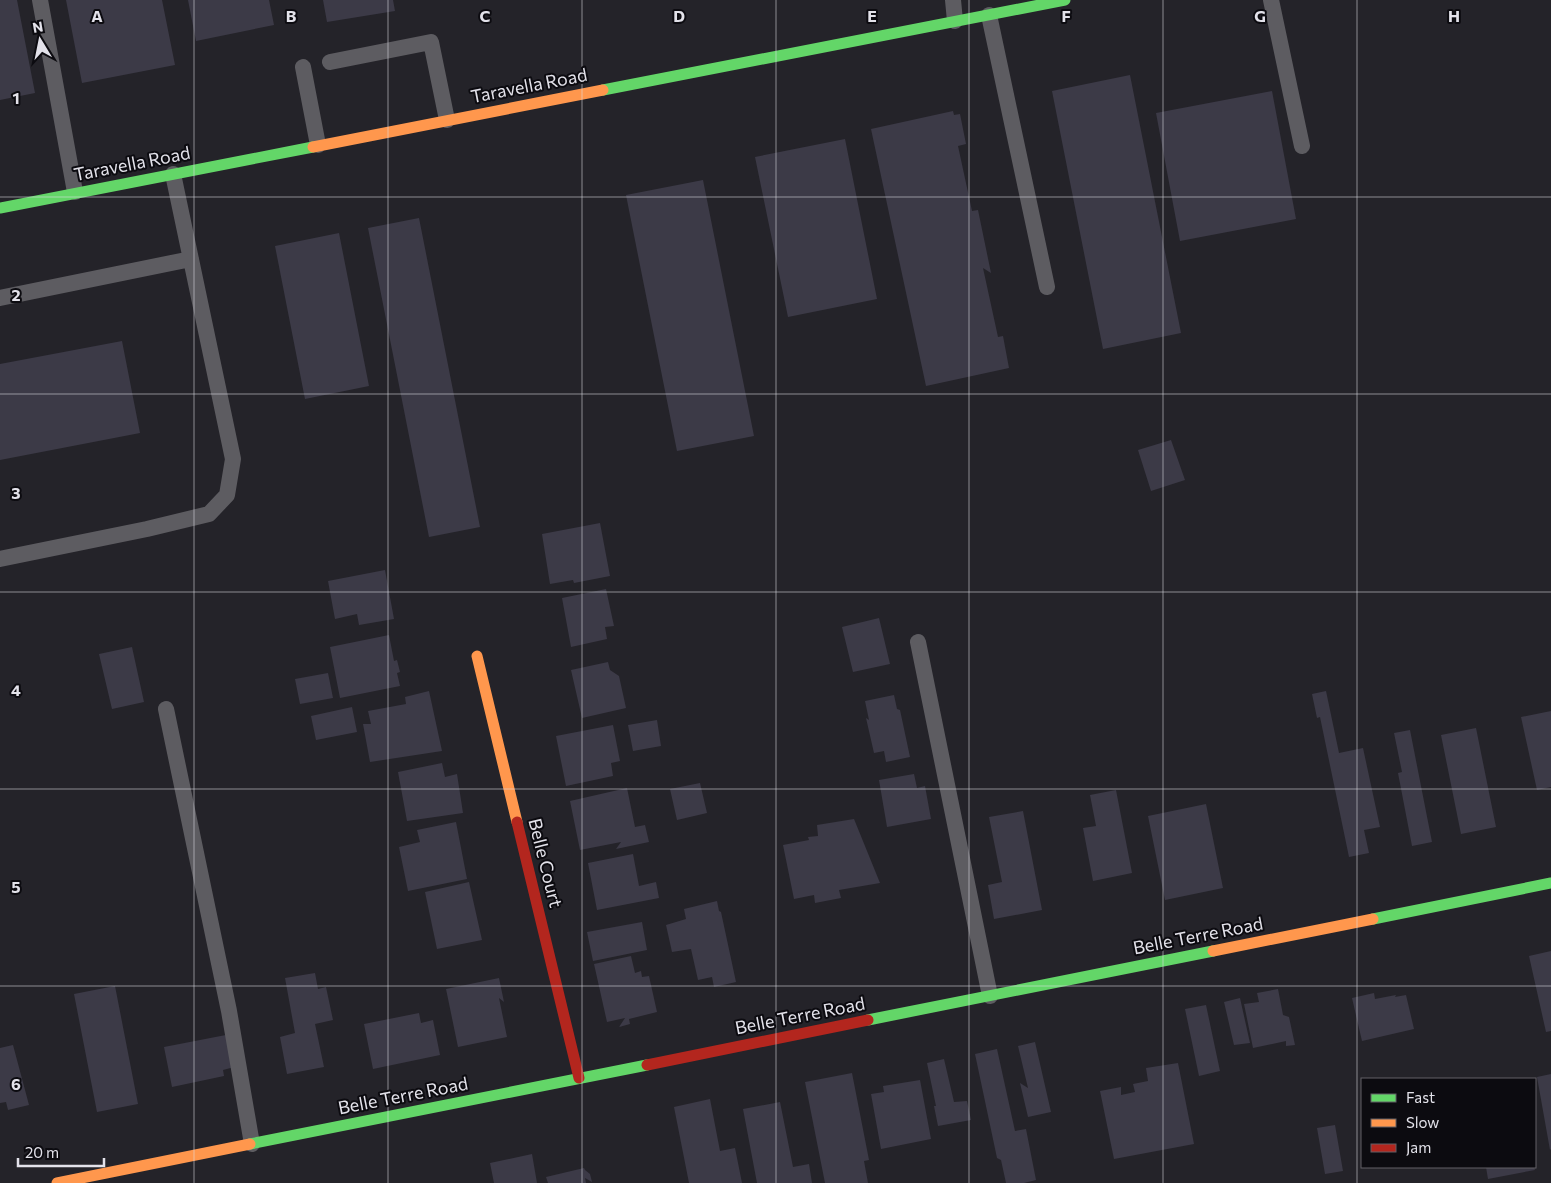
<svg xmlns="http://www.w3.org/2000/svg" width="1551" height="1183" font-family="Commissioner,sans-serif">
  <rect width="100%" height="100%" fill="#242329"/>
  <path fill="#3c3a47" d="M0,0H17L35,93L0,100Z
    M66,0H162L175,65L82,83Z
    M188,0H269L274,25L196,41Z
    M323,0H393L395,11L327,22Z
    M1130,75L1181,333L1103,349L1052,91Z
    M1272,91L1296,219L1180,241L1156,113Z
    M953,111L954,115L960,114L966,144L958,146L972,211L978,210L991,273L983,268L998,337L1003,336L1009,368L926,386L871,129Z
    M845,139L877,299L788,317L755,157Z
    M703,180L754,436L677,451L626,195Z
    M419,218L480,527L429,537L368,228Z
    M339,233L369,386L305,399L275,246Z
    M122,341L140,433L0,460V364Z
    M1171,440L1185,480L1151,491L1138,450Z
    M600,523L610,576L574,583L573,580L550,584L542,534Z
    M385,570L394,619L359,625L357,614L335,619L328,581Z
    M606,589L614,626L605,627L607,639L571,647L562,598Z
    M879,618L890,664L853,672L842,627Z
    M389,635L394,661L397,660L400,672L397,673L400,686L340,698L330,647Z
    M132,647L144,702L112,709L99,654Z
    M608,662L610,670L619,676L626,708L582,718L571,670Z
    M328,673L333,698L300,704L295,679Z
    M429,691L442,751L370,762L363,724H371L368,711L406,704L405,697Z
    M1326,691L1339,753L1363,748L1380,827L1364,830L1369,853L1349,857L1320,717L1317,718L1312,694Z
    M894,695L897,709L900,710L910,757L886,762L884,751L874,753L866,718L869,720L865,701Z
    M352,707L357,732L316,740L311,716Z
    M1551,711V787L1537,790L1521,717Z
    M657,720L661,746L633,751L628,725Z
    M613,725L620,761L611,763L613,776L566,786L556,736Z
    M1476,728L1496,827L1461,834L1441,735Z
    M1410,730L1432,842L1412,846L1398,773L1402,772L1394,733Z
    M442,763L445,777L457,774L463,813L407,821L398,772Z
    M914,774L917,788L925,786L931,819L887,827L879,780Z
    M700,783L707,813L677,820L670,789Z
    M627,788L635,827L645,825L649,842L616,849L621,842L580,850L570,801Z
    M1116,790L1132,873L1093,881L1083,828L1096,826L1090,795Z
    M1206,804L1223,888L1165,900L1148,816Z
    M1023,811L1042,910L994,919L988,885L1002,882L989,817Z
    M854,819L880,883L839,890L841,898L815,903L814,895L794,899L783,845L809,840L808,837L818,836L817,825Z
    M456,822L467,879L408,891L399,847L420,842L417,830Z
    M633,854L639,886L656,882L659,898L597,910L588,863Z
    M469,882L482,940L437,949L425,892Z
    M717,901L719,911L721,912L736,982L714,987L712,977L698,980L691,949L672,952L666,925L686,919L684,909Z
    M642,922L647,950L593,961L587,932Z
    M1551,951V1031L1546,1032L1529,956Z
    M631,956L635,973L641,971L642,977L649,976L657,1012L629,1019L630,1024L619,1027L625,1018L607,1022L594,964Z
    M315,973L318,989L326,987L333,1020L315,1024L324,1067L287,1074L280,1037L295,1033L285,978Z
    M499,978L504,1002L499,998L507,1037L458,1047L446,989Z
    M115,986L138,1104L97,1112L74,994Z
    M1278,989L1283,1015L1289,1017L1295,1045L1286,1046V1041L1253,1048L1244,1004L1259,1002L1257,993Z
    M1374,993L1375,999L1396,995L1395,997L1406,995L1414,1029L1362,1041L1352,998Z
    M1240,998L1250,1043L1234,1045L1224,1002Z
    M1206,1005L1220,1071L1199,1076L1185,1009Z
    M419,1013L421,1023L433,1020L440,1055L373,1069L364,1024Z
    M231,1034L238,1066L223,1070L224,1076L172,1087L164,1047Z
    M1035,1042L1051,1112L1028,1117L1020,1083L1028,1088L1018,1046Z
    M13,1045L29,1105L8,1110L6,1102L0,1103V1048Z
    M997,1049L1015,1131L1026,1129L1036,1180L1024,1183H1006L1001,1160L997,1158L975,1054Z
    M944,1059L954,1102L967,1101L971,1120L938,1126L934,1106H936L927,1063Z
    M1178,1063L1194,1144L1114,1159L1100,1091L1121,1087V1095L1135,1092L1133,1084L1148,1081L1146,1068Z
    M852,1073L869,1160L864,1161L868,1183H825L805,1082Z
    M1551,1074V1149L1550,1150L1537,1077Z
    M920,1080L931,1139L881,1149L871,1094L884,1092L883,1086Z
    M710,1099L720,1151L735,1148L742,1183H689L674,1107Z
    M780,1102L793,1167L809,1164L812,1183H757L743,1109Z
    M1335,1125L1343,1171L1325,1174L1317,1128Z
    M532,1154L537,1183H494L490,1163Z
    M1486,1167H1534L1535,1170L1488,1179Z
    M584,1168L585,1170L590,1174L592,1182L585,1178L586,1183H548L546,1177Z"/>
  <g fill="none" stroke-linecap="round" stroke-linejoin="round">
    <path stroke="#5d5c61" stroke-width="16" d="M40,0L75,192
      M953,0L955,21
      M1271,0L1302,146
      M989,15L1047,287
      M330,62L431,42L447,120
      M303,67L318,145
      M0,298L191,259
      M0,559L147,529L209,514L227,495L233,459L173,174
      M918,642L990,996
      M166,709L229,1011L252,1144"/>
    <path stroke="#63d668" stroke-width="11" d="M603,90L1065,0
      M0,208L313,147
      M1373,919L1551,883
      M868,1020L1213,951
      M250,1144L647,1065"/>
    <path stroke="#ff974d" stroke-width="11" d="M313,147L603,90
      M477,656L517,822
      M1213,951L1373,919
      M57,1183L250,1144"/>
    <path stroke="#b3261e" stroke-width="11" d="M517,822L579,1078
      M647,1065L868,1020"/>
  </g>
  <path fill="none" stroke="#e3e2ea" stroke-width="1" stroke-opacity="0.55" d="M194,0V1183M388,0V1183M582,0V1183M776,0V1183M969,0V1183M1163,0V1183M1357,0V1183M0,197H1551M0,394H1551M0,592H1551M0,789H1551M0,986H1551"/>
  <g text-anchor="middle" stroke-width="4" stroke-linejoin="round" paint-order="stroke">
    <g font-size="18" fill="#e3e2ea" stroke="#0c0b10">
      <text transform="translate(529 86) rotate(-11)" y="6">Taravella Road</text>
      <text transform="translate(132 164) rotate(-11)" y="6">Taravella Road</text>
      <text transform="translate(545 863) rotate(76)" y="6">Belle Court</text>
      <text transform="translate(1198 936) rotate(-11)" y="6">Belle Terre Road</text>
      <text transform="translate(800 1016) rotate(-11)" y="6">Belle Terre Road</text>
      <text transform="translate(403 1096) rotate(-11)" y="6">Belle Terre Road</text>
    </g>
  </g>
  <g font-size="16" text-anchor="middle" font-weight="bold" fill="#e3e2ea" stroke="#0c0b10" stroke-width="4" stroke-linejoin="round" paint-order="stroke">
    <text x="97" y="22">A</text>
    <text x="291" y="22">B</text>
    <text x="485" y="22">C</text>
    <text x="679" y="22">D</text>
    <text x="872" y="22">E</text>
    <text x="1066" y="22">F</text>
    <text x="1260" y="22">G</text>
    <text x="1454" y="22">H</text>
    <text x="16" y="104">1</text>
    <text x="16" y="301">2</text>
    <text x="16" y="499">3</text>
    <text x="16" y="696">4</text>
    <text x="16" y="893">5</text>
    <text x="16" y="1090">6</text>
  </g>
  <rect x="1361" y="1078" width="175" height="90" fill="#0c0b10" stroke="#626167"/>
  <rect x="1371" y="1094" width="25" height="8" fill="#63d668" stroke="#626167"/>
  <text x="1406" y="1103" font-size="15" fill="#e3e2ea">Fast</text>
  <rect x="1371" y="1119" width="25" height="8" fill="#ff974d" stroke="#626167"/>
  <text x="1406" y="1128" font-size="15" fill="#e3e2ea">Slow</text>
  <rect x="1371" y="1144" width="25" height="8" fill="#b3261e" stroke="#626167"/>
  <text x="1406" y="1153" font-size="15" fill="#e3e2ea">Jam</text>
  <g transform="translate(40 40) rotate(350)" stroke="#0c0b10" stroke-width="4" paint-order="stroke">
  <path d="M0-4L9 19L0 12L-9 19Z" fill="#e3e2ea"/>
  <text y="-8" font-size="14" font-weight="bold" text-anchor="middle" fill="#e3e2ea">N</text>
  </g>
  <path d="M18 1158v8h86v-8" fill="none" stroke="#e3e2ea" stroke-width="2.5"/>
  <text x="25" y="1158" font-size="15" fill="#e3e2ea" stroke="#0c0b10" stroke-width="4" paint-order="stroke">20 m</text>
</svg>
